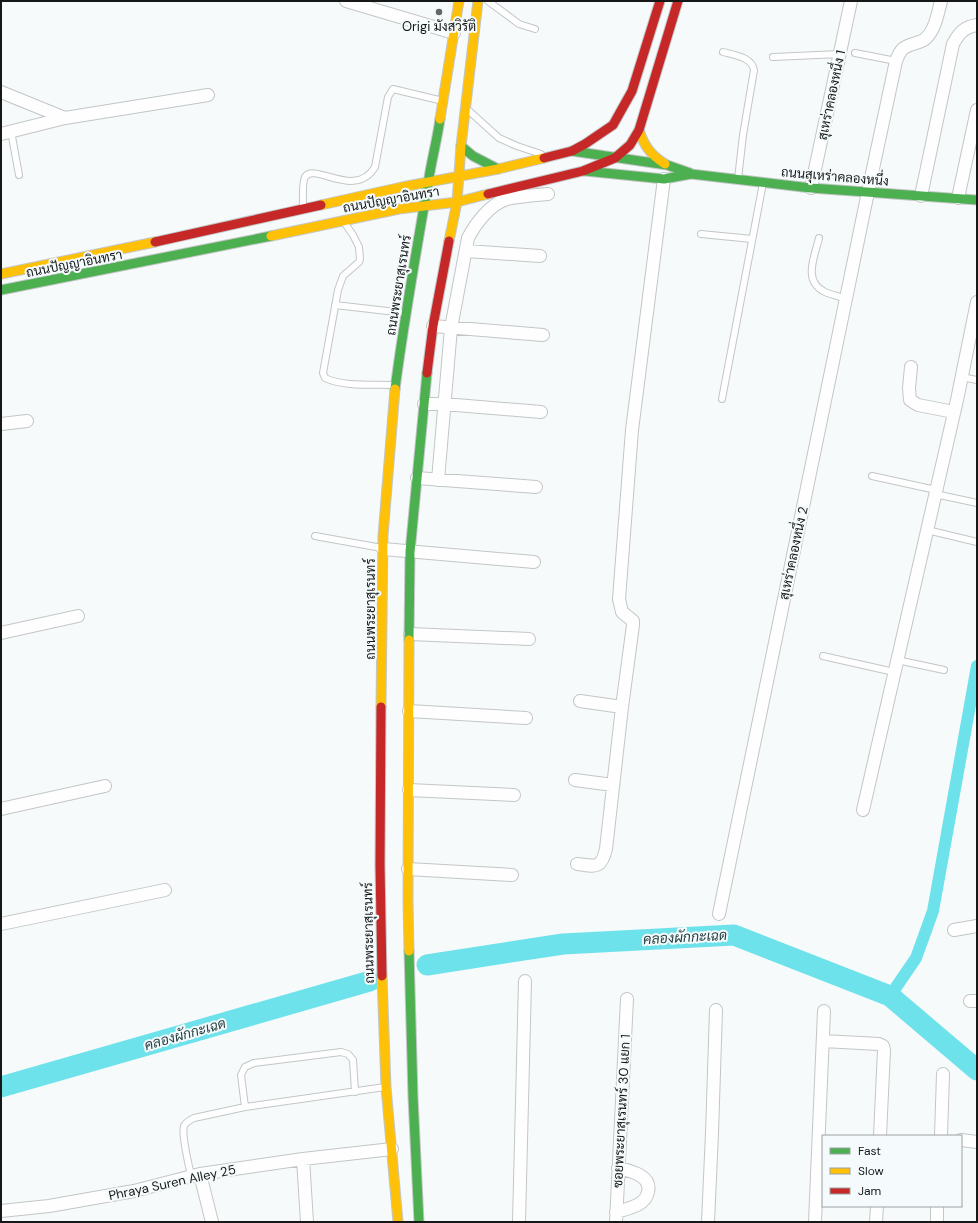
<svg xmlns="http://www.w3.org/2000/svg" width="978" height="1223" font-family="'DM Sans',Sarabun,sans-serif">
  <rect width="100%" height="100%" fill="#f6fafb"/>
  <g fill="none" stroke-linecap="round" stroke-linejoin="round">
    <path stroke="#6ee2eb" stroke-width="12" d="M890,996L916,958L933,911L977,666"/>
    <path stroke="#6ee2eb" stroke-width="21" d="M427,965L563,944L734,935L890,996L977,1070
      M1,1087L370,981"/>
    <g stroke="#c3c6c7" stroke-width="8">
      <path id="lane" d="M488,1L519,24L535,29
        M723,52C734,55 752,57 754,70L743,135L738,179
        M855,53L896,61
        M773,57L840,54
        M468,110L499,138L517,146L541,154
        M11,131L19,175
        M303,207C303,200 302,182 305,177C315,162 355,200 375,167L388,97L393,89L443,101
        M344,222L353,235L359,247L360,259L359,262L343,276L338,290L323,373L325,378C344,387 374,384 395,385
        M701,234L752,239
        M819,238C815,256 802,281 825,292C831,295 839,296 846,299
        M335,305L405,313
        M961,377L977,380
        M722,399L763,183
        M872,476L936,490
        M935,494L977,503
        M927,530L977,542
        M315,536L382,548
        M823,656L894,672
        M897,660L944,670
        M355,1092L353,1060L348,1054L341,1052L254,1063L245,1067L241,1075L245,1107L385,1087
        M191,1176C189,1165 181,1135 184,1126C186,1122 190,1120 194,1118L245,1107"/>
    </g>
    <g stroke="#c3c6c7" stroke-width="14">
      <path id="street" d="M346,1L454,33
        M1,92L65,118
        M1,134L65,118L208,95
        M811,188L851,1
        M921,196L953,44C959,33 964,27 977,25
        M958,198L977,110
        M466,251L540,256
        M433,326L543,335
        M911,367L909,388L910,400L918,405L954,412
        M424,404H444L541,412
        M1,424L27,421
        M417,478L536,487
        M438,480L451,328L468,238C476,223 490,204 507,199C520,196 535,195 548,194
        M383,549L534,562
        M1,633L78,616
        M410,634L529,639
        M580,701L622,707
        M409,711L526,718
        M575,780L613,785
        M409,790L514,795
        M1,809L105,786
        M863,810L957,400L977,302
        M577,864C595,866 601,870 606,849L622,707L633,625V621L622,612L619,599L632,430L664,179
        M408,869L512,875
        M719,914L868,192L896,61C901,48 903,47 916,43C919,42 923,41 925,39C935,31 938,13 941,1
        M1,924L165,890
        M954,930L977,926
        M970,1001H977
        M823,1041L879,1044L883,1046L884,1050L880,1136
        M941,1136L943,1074
        M961,1140L977,1142
        M303,1159L307,1222
        M200,1174L212,1222
        M1,1211L49,1206L134,1191L200,1174L303,1159L392,1149
        M616,1212C624,1210 632,1208 639,1204C644,1201 647,1197 648,1192C652,1175 630,1171 618,1168
        M519,1222L525,981
        M616,1222L627,999
        M708,1222L712,1133L716,1010
        M815,1222L824,1011
        M876,1222L877,1206
        M937,1222V1206"/>
    </g>
    <g stroke="#c3c6c7" stroke-width="11">
      <path id="fast" d="M461,146L473,156L498,169
        M572,151L667,165L690,173
        M585,171L664,179L691,174L811,188L977,200
        M1,290L271,236
        M395,389C404,320 416,252 428,184C431,162 437,141 440,119
        M409,640L410,552L427,373
        M409,951L413,1097L419,1222"/>
    </g>
    <g stroke="#c3c6c7" stroke-width="11">
      <path id="slow" d="M440,119L459,1
        M639,130C644,146 651,155 665,164
        M321,205L402,187L498,169L544,158
        M271,236L399,209L457,202L488,194
        M449,241L457,202L461,146L478,1
        M1,274L155,242
        M381,707L383,536L395,389
        M409,951L408,900L409,640
        M382,976L386,1087L398,1222"/>
    </g>
    <g stroke="#c3c6c7" stroke-width="11">
      <path id="jam" d="M544,158L572,151L585,144L613,125L632,91L660,1
        M488,194L583,171L615,158L630,145L639,130L678,1
        M155,242L321,205
        M427,373L433,326L449,241
        M381,707L380,865L382,976"/>
    </g>
    <use href="#lane" stroke="#fefefe" stroke-width="6"/>
    <use href="#street" stroke="#fefefe" stroke-width="12"/>
    <use href="#fast" stroke="#4caf50" stroke-width="9"/>
    <use href="#slow" stroke="#ffc107" stroke-width="9"/>
    <use href="#jam" stroke="#c62828" stroke-width="9"/>
  </g>
  <circle fill="#646767" stroke="#f5fbfc" stroke-width="1.5" cx="439" cy="12" r="4"/>
  <g text-anchor="middle" stroke-width="4" stroke-linejoin="round" paint-order="stroke">
    <g font-size="13" fill="#161818" stroke="#f5fbfc">
      <text x="439" y="31">Origi มังสวิรัติ</text>
    </g>
    <g font-size="13" fill="#161818" stroke="#f5fbfc">
      <text transform="translate(831 95) rotate(-78)" y="5">สุเหร่าคลองหนึ่ง 1</text>
      <text transform="translate(835 176) rotate(5)" y="5">ถนนสุเหร่าคลองหนึ่ง</text>
      <text transform="translate(391 199) rotate(-10)" y="5">ถนนปัญญาอินทรา</text>
      <text transform="translate(74 263) rotate(-11)" y="5">ถนนปัญญาอินทรา</text>
      <text transform="translate(398 285) rotate(-81)" y="5">ถนนพระยาสุเรนทร์</text>
      <text transform="translate(793 553) rotate(-78)" y="5">สุเหร่าคลองหนึ่ง 2</text>
      <text transform="translate(370 609) rotate(-90)" y="5">ถนนพระยาสุเรนทร์</text>
      <text transform="translate(368 933) rotate(-91)" y="5">ถนนพระยาสุเรนทร์</text>
      <text transform="translate(621 1111) rotate(-87)" y="5">ซอยพระยาสุเรนทร์ 30 แยก 1</text>
      <text transform="translate(172 1182) rotate(-12)" y="5">Phraya Suren Alley 25</text>
    </g>
    <g font-size="14" font-style="italic" fill="#294345" stroke="#f5fbfc">
      <text transform="translate(685 937) rotate(-3)" y="5">คลองผักกะเฉด</text>
      <text transform="translate(185 1034) rotate(-16)" y="5">คลองผักกะเฉด</text>
    </g>
  </g>
  <rect width="978" height="1223" fill="none" stroke="#161818" stroke-width="4"/>
  <rect x="822" y="1135" width="140" height="72" fill="#f5fbfc" stroke="#9ca0a1"/>
  <rect x="830" y="1148" width="20" height="6" fill="#4caf50" stroke="#9ca0a1"/>
  <text x="858" y="1155" font-size="12" fill="#161818">Fast</text>
  <rect x="830" y="1168" width="20" height="6" fill="#ffc107" stroke="#9ca0a1"/>
  <text x="858" y="1175" font-size="12" fill="#161818">Slow</text>
  <rect x="830" y="1188" width="20" height="6" fill="#c62828" stroke="#9ca0a1"/>
  <text x="858" y="1195" font-size="12" fill="#161818">Jam</text>
</svg>
